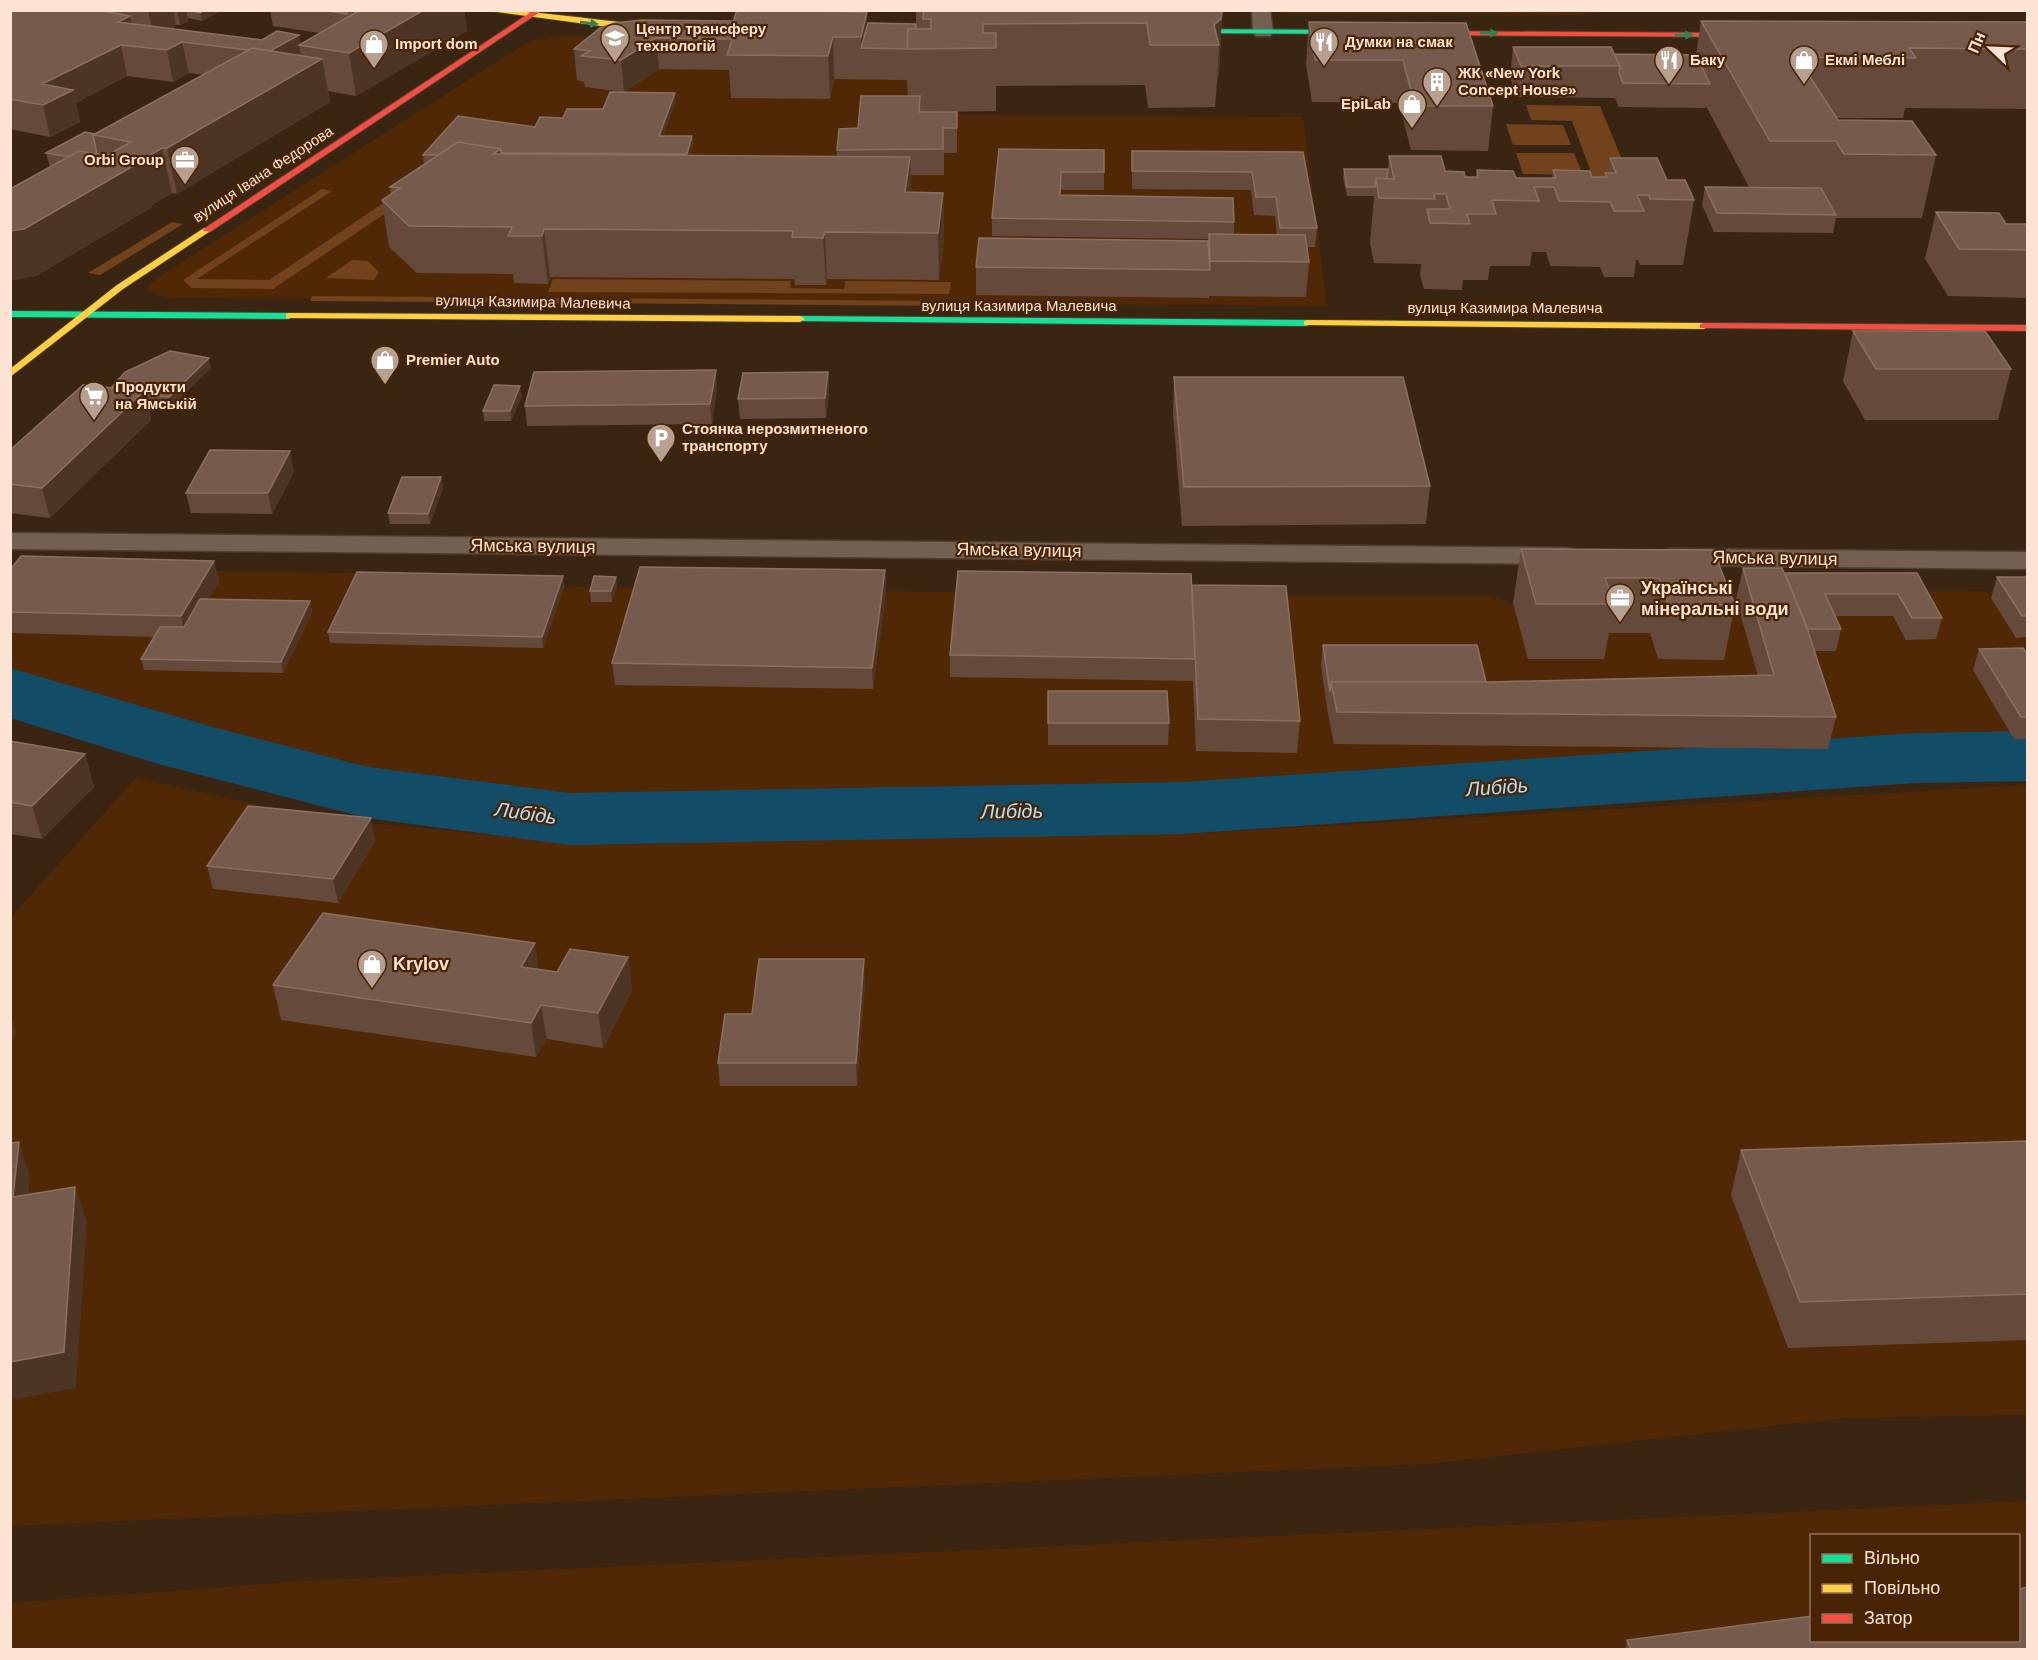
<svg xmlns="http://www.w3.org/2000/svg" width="2038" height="1660" font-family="Helvetica,sans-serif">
  <rect width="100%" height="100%" fill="#3a2513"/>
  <path fill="#502805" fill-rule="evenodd" d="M1273,11L1603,10V11L1580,15L1290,14Z
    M558,36L929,40L916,115L1303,117L1327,306L170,298L146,291L149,285L157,278L528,42Z
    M11,569L363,573L360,582L642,588L1245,596H1486L1513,603L1703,604L1732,593L1986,591L1991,598H2027L2028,753L1523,766L1176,791L571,800L389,776L181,724L11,670Z
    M136,778L323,819L557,841L1203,833L2027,785V1415L1845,1418L1426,1464L11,1526V917Z
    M2027,1501V1649L11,1650L10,1603L305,1581ZM1812,1536H2018V1640H1812Z"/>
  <path fill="#71421b" d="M1526,105L1600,106L1643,211L1594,180L1572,121L1531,120Z
    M1506,124L1563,125L1571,145H1513Z
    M1516,153H1574L1583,175L1523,174Z
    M410,185L423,188L273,289L192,288L183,280L322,189L332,191L197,279L269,280Z
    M172,222L183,224L100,275L88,273Z
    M352,260L368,261L379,272L374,280L326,278Z
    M553,279L791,281L790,288L844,289L845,281L951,282L949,294L548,292Z
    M312,296L945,301V306L310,301Z"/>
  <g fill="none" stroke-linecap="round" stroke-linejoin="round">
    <path fill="#134c67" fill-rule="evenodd" d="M10,688L17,689L19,692L10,698Z"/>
    <path fill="#134c67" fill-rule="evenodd" d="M10,668L216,728L368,767L569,793L1183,782L1916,733L2028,731V781L1916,783L1183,834L569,845L367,818L158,764L10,718Z"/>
    <g stroke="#4f3f33" stroke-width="3">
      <path id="street" d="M1252,10H1270L1273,32L1270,36H1256L1253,32Z
        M10,533L1566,548L1576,550L1580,556L1576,562L1566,564L10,549Z
        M1671,549L2028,552V569L1671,565L1661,563L1657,557L1661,551Z"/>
    </g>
    <g stroke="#4f3f33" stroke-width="2">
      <path id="fast" d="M1176,29L1353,30L1357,32L1353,34L1173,33L1172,31Z
        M10,311L289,313L294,316L289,319L10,317Z
        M800,316L1307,320L1312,323L1307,326L797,321V317Z"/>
    </g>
    <g stroke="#4f3f33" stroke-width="2">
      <path id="slow" d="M483,10C540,10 597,21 654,25L658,27L654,29L601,26Z
        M204,228L212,230L123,289L10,377V369L117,285Z
        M289,313L800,316L805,319L800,322L286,318V314Z
        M1307,320L1704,323L1709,326L1704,329L1304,325V321Z"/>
    </g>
    <g stroke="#4f3f33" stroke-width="2">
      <path id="jam" d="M534,10H543L210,232L202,230Z
        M1425,31L1743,33L1747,35L1743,37L1422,35V31Z
        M1704,323L2028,325V331L1700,328V324Z"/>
    </g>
    <use href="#street" fill="#746051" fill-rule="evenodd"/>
    <use href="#fast" fill="#16e098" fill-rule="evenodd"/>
    <use href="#slow" fill="#ffcf43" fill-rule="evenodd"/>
    <use href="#jam" fill="#f24e42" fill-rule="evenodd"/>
  </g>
  <path fill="#654a3c" d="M10,10H222L202,21L188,18V21L180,25H176V26L172,29L300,44L320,33L273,26L270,10H464L467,31L356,96L328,91L330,102L177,194L172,193L152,205V207L36,276L50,167L46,153L95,134L203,75L189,73L173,82L127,76L76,103L80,122L50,137L10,129Z
    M916,10H1221L1222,13L1219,74L1217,82L1215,107L1148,108L1145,85L996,86V111L920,112H957V153H944V175H911V193H943L944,239L939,280L827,279L826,285H795L794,279L550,277L548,284L514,283L513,274L417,273L389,247L382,200L391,194L390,187L424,164L423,155L535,127L563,118L675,93V102L663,136H692L693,145L690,156L837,157V150L858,128L908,96L907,80L834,79L830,99L731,98L729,70L659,69L624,92L585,87L584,82L577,80L574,49L600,28L868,23L916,24Z
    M1701,21L2028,22V109L1905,108L1903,118H1837L1838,120L1936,155L1922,218H1836L1833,233L1714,232L1702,205L1705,187H1749L1706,106V108L1619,107L1615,98L1517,97L1510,78L1513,47L1614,54L1696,55Z
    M1309,22L1466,23L1493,106L1488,151L1411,150L1399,103L1312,102L1306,64Z
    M999,149L1104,150V190H1061V195L1234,222V235H1277L1275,216L1254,215L1251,190L1132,189V151L1303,152L1317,228L1315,247H1307L1309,262L1306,297L1209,296V298L976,295V267L1208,241V239L992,236V218Z
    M1389,156L1465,177H1476L1477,170L1516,178H1552L1553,170L1592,177H1605V173H1608L1610,158L1667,180L1694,200L1683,265H1640L1638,260H1636L1634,277H1604L1600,267L1550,266L1546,252H1532L1530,266H1490L1488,280H1463L1462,290L1424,289L1420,275L1421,264L1374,263L1370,243L1374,196H1347L1343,178L1344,169H1388Z
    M1936,212L2006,224H2028V298L1948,296L1925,259Z
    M1853,331L2011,369L1998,420H1865L1843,381Z
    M211,368L171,407L148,405L151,420L50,518L10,513V450L111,388Z
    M828,372L829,392L826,418L740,419L738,399Z
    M1174,377L1430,486L1426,524L1182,526L1173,414Z
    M717,389L712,424L527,426L525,406Z
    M522,396L511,421H484L483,411Z
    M294,472L272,514L191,513L186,493Z
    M441,477L443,488L430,524H390L388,513Z
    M1521,549L1713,550L1735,605L1724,660L1658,659L1650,633H1609L1604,659H1528L1513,603Z
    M214,561L219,582L209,599L310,601L312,612L283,673L144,670L141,659L154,637L10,633V570Z
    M1743,568L1785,573H1917L1942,618L1936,639L1906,640L1893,616H1835L1841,629L1836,651H1814L1836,717L1828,749L1334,744L1328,714L1321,666L1323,645L1486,682L1758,676L1736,599Z
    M885,570L886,591L873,689L615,685L612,663Z
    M563,576L564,586L543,648L330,643L328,632Z
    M616,577L617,587L612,602H591L590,591Z
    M1997,577H2028V637L2016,638L1991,598Z
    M1192,594L1300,721L1297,753L1196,751L1193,681L950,677V655Z
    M1979,649L2028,656V739H2014L1973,670Z
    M1048,691L1169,723L1168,745H1048Z
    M10,741L85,754L94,787L42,839L10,834Z
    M375,841L338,903L213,889L207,866Z
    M628,957L632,991L603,1048L547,1039L536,1057L281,1020L273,985L539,970L557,972Z
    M865,983L857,1086H720L718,1063L752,1014Z
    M2028,1141V1340L1788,1348L1731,1195L1741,1150Z
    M1627,1640L2028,1650H1625Z"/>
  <path fill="#4d3525" d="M92,10H114L118,30Z
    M148,10H173L176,26L154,38Z
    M177,10H186L188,21L180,25Z
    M204,10H222L202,21L200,13Z
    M424,10H464L467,31L356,96L349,53Z
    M867,12L868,48H861V37Z
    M1222,13L1219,74L1217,82L1219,45L1214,25Z
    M130,16L136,47L118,22Z
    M299,35L301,45H299L303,67L266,53Z
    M833,37L834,79L830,99L828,56Z
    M656,38L659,69L624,92L621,60Z
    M182,42L189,73L173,82L167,50Z
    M121,45L127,76L76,103L80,122L50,137L43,105L42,84Z
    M322,59L330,102L177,194L167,148Z
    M675,93V102L660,145L659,136Z
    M692,136L693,145L688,163L687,154Z
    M162,148L172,193L152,205V207L36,276L10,281V231Z
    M501,149L506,194L493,154Z
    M910,157L912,203L905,192Z
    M943,193L944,239L939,280L938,233Z
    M544,229L550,277L548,284L542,236Z
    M825,232L827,279L826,285L823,238Z
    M209,358L211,368L171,407L169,397Z
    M716,370L717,389L712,424L710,404Z
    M828,372L829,392L826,418L825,398Z
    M520,386L522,396L511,421L510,411Z
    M144,391L151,420L50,518L42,488Z
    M290,451L294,472L272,514L268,493Z
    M441,477L443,488L430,524L428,514Z
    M214,561L219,582L186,638L181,616Z
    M885,570L886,591L873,689L872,668Z
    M563,576L564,586L543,648L542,637Z
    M616,577L617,587L612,602L611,591Z
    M310,601L312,612L283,673L281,662Z
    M85,754L94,787L42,839L32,806Z
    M371,818L375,841L338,903L333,879Z
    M535,943L540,977L521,967Z
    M628,957L632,991L603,1048L598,1013Z
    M864,959L865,983L857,1086L856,1063Z
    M541,1005L547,1039L536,1057L531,1023Z
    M10,1012L16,1030L10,1054Z
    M19,1142L30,1177L25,1232L13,1197Z
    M75,1187L87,1222L76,1388L10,1400V1362Z"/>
  <path fill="#765b4d" stroke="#8b7062" stroke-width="1.5" d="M10,10H98L130,16L118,22L262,40L277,31L299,35L270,51L252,48L248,50L182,42L167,50L121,45L42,84L73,90L43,105L10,99Z
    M188,10H204L200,13Z
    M323,10H346L347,14Z
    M360,10H424L349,53L299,45Z
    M737,10H745L867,12L861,37H833L828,56L727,55L734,34L761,35L763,28H731Z
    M924,10H1221L1222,13L1221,19L1214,25L1219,45H1150L1147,23L983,24V33H996V48L907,49L908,29H931V19H923Z
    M641,20L733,21L731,28L732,39L656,38L621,60L581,56L590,51L574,49L600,28L615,23Z
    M1701,21L2028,22V49L1909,48L1916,58L1797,57L1838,120L1912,121L1936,155L1844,154L1836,141H1770Z
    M1309,22L1466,23L1493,106H1415L1403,60H1315Z
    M868,23L916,24V29H908L907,49L861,48Z
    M1513,47H1611L1620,66H1521Z
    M252,48L322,59L167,148H162L140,161H142L24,229L10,231V189L79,151L106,156L131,142L93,135Z
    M1614,54L1696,55L1710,84L1623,83L1619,73L1620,66Z
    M610,92L675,93L659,136H692L687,154L501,153V149L458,142L438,155H423L458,116L535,127L540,117L563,118L567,109H603Z
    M861,96H920L919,112H957V128H943V149L837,150L839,129L858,128Z
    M85,132L95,134L93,135L97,154L79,151L68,157L46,153Z
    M458,142L501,149L493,154L910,157L905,192L943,193L938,233L825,232L823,238L792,237L793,231L544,229L542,236H508L512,227L409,226L382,200L400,188L390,187Z
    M999,149L1104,150V172H1061L1060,195L1233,198L1234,222L992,218Z
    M1132,151L1303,152L1317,228H1280L1276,197H1256L1252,172L1132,171Z
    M1389,156H1441L1445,171L1464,172L1465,177H1478L1477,170L1513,171L1516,178H1556L1553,170L1590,171L1592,177H1607L1605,173H1616L1610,158H1657L1667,180H1685L1694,200L1650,199L1649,195H1637L1644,211H1614L1610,202L1559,201L1554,187H1534L1539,201L1492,200L1496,214H1467L1470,224L1430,223L1427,209H1450L1446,194H1434L1435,199L1379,198L1376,178L1394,179Z
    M1344,169H1388L1387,179L1376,178L1375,187H1347Z
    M1705,187L1821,188L1836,215L1717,213Z
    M1936,212L1999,213L2006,224H2028V250L1959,249Z
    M1209,234L1305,235L1309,262L1210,261Z
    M979,238L1208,241L1210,270L976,267Z
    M1853,331H1985L2011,369H1876Z
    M170,351L209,358L169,397L145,395L144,391L111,388L125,372Z
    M716,370L710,404L525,406L534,372Z
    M828,372L825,398L738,399L743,373Z
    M1174,377H1403L1430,486L1184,487Z
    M83,385L144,391L42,488L10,484V450Z
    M494,385L520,386L510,411H483Z
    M210,450L290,451L268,493H186Z
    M402,477H441L428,514L388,513Z
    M1521,549L1713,550L1735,605L1668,604L1659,578H1605L1614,604H1536Z
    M21,556L214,561L181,616L10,612V570Z
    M640,567L885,570L872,668L612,663Z
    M1743,568H1782L1804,619L1836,717L1337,712L1331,682H1490L1774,675Z
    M958,571L1191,574L1195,659L950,655Z
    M357,572L563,576L542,637L328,632Z
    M1785,573H1917L1942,618H1912L1898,594H1825L1841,629H1807Z
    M594,576L616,577L611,591H590Z
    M1997,577H2028V616H2022Z
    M1192,585L1286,586L1300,721L1198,719Z
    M200,599L310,601L281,662L141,659L160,627H184Z
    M1323,645H1477L1486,682H1331L1330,692Z
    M2023,648L2028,656V717H2021L1979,649Z
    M1048,691H1167L1169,723H1048Z
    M10,741L85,754L32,806L10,802Z
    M248,806L371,818L333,879L207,866Z
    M323,913L535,943L521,967L557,972L570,949L628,957L598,1013L541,1005L531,1023L273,985Z
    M759,959H864L856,1063H718L725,1014H752Z
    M2028,1141V1294L1800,1302L1741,1150Z
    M19,1142L13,1197L75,1187L64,1352L10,1362V1143Z
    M2028,1587V1650H1631L1627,1640L1812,1616V1641H2019V1589Z"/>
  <defs><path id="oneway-solid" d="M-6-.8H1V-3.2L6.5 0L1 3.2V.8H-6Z" transform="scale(1.5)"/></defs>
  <g fill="#30824e">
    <use href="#oneway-solid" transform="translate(589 23) rotate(6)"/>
    <use href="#oneway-solid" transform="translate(1489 33)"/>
    <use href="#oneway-solid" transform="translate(1684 35)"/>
  </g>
  <defs>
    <g id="university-pin" transform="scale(1.5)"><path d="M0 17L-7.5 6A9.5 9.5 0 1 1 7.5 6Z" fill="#b8a090" stroke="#492404"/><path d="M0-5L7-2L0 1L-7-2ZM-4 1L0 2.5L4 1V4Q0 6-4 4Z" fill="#fff"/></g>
    <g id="restaurant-pin" transform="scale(1.5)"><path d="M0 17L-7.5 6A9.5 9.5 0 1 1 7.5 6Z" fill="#b8a090" stroke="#492404"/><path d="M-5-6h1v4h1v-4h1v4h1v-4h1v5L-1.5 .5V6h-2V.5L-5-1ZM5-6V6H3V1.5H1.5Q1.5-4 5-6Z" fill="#fff"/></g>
    <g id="shop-pin" transform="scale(1.5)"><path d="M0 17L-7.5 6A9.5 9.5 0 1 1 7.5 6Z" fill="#b8a090" stroke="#492404"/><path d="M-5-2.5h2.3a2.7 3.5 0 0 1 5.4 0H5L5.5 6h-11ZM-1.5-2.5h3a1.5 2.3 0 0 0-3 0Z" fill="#fff"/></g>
    <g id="building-pin" transform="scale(1.5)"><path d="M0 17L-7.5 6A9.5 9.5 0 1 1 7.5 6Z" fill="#b8a090" stroke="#492404"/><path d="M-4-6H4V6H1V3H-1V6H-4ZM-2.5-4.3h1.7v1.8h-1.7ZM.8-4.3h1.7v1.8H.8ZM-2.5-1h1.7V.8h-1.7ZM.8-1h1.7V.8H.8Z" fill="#fff"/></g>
    <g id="office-pin" transform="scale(1.5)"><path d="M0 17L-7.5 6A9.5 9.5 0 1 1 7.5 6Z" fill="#b8a090" stroke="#492404"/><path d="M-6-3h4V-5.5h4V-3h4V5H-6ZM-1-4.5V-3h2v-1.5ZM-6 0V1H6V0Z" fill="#fff"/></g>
    <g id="supermarket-pin" transform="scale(1.5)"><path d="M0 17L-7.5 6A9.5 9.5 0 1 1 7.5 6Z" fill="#b8a090" stroke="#492404"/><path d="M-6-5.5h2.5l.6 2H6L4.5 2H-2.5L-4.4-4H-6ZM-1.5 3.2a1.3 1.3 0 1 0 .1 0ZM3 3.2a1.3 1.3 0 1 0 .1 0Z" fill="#fff"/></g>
    <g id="parking-pin" transform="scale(1.5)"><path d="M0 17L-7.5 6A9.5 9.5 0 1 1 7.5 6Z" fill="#b8a090" stroke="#492404"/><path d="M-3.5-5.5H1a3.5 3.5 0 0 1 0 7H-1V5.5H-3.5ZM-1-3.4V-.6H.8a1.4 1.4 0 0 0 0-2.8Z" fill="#fff"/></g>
  </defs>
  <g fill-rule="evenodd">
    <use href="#university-pin" x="615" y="38"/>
    <use href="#restaurant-pin" x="1324" y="42"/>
    <use href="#shop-pin" x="374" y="44"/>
    <use href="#restaurant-pin" x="1669" y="60"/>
    <use href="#shop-pin" x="1804" y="60"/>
    <use href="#building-pin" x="1437" y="82"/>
    <use href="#shop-pin" x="1412" y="104"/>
    <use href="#office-pin" x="185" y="160"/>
    <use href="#shop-pin" x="385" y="360"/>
    <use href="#supermarket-pin" x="94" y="396"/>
    <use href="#parking-pin" x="661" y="438"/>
    <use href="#office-pin" x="1620" y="598"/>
    <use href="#shop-pin" x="372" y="964"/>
  </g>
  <g text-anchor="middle" stroke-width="4.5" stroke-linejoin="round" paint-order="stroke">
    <g font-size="15" font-weight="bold" fill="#fce3d3" stroke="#492404" text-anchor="start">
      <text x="636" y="34">Центр трансферу<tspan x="636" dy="17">технологій</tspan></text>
      <text x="1345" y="47">Думки на смак</text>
      <text x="395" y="49">Import dom</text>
      <text x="1690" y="65">Баку</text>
      <text x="1825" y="65">Екмі Меблі</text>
      <text x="1458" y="78">ЖК «New York<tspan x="1458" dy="17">Concept House»</tspan></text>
      <text x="1391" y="109" text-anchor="end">EpiLab</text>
      <text x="164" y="165" text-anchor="end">Orbi Group</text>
      <text x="406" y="365">Premier Auto</text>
      <text x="115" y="392">Продукти<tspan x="115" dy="17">на Ямській</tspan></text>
      <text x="682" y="434">Стоянка нерозмитненого<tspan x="682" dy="17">транспорту</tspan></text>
    </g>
    <g font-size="15" fill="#fce3d3" stroke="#492404">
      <text transform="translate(263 174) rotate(-33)" y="5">вулиця Івана Федорова</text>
      <text transform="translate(533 302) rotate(1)" y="5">вулиця Казимира Малевича</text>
      <text x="1019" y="311">вулиця Казимира Малевича</text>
      <text x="1505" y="313">вулиця Казимира Малевича</text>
    </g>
    <g font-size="18" fill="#fce3d3" stroke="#492404">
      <text transform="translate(533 546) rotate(1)" y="6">Ямська вулиця</text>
      <text transform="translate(1019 550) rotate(1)" y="6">Ямська вулиця</text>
      <text transform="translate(1775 558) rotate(1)" y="6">Ямська вулиця</text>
    </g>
    <g font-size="18" font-weight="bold" fill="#fce3d3" stroke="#492404" text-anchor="start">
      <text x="1641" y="594">Українські<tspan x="1641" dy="21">мінеральні води</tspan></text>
      <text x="393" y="970">Krylov</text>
    </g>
    <g font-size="20" font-style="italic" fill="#b0e0ff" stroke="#492404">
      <text transform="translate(1497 787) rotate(-4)" y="7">Либідь</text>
      <text transform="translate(1012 811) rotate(-1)" y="7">Либідь</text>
      <text transform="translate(526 813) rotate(8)" y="7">Либідь</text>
    </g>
  </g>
  <rect width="2038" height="1660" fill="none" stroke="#fce3d3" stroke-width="24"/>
  <rect x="1810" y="1534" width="210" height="108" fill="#492404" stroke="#917057" stroke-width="1.5"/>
  <rect x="1822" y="1554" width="30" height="9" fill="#16e098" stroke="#917057" stroke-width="1.5"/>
  <text x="1864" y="1564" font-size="18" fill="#fce3d3">Вільно</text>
  <rect x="1822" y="1584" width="30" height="9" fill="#ffcf43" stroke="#917057" stroke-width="1.5"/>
  <text x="1864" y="1594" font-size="18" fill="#fce3d3">Повільно</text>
  <rect x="1822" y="1614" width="30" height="9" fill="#f24e42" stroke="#917057" stroke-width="1.5"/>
  <text x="1864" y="1624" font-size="18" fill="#fce3d3">Затор</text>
  <g transform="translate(1990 48) rotate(293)" stroke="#492404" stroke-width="4.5" paint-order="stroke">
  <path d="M0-4.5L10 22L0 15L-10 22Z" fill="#fce3d3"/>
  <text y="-9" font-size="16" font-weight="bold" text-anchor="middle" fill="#fce3d3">Пн</text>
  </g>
</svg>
